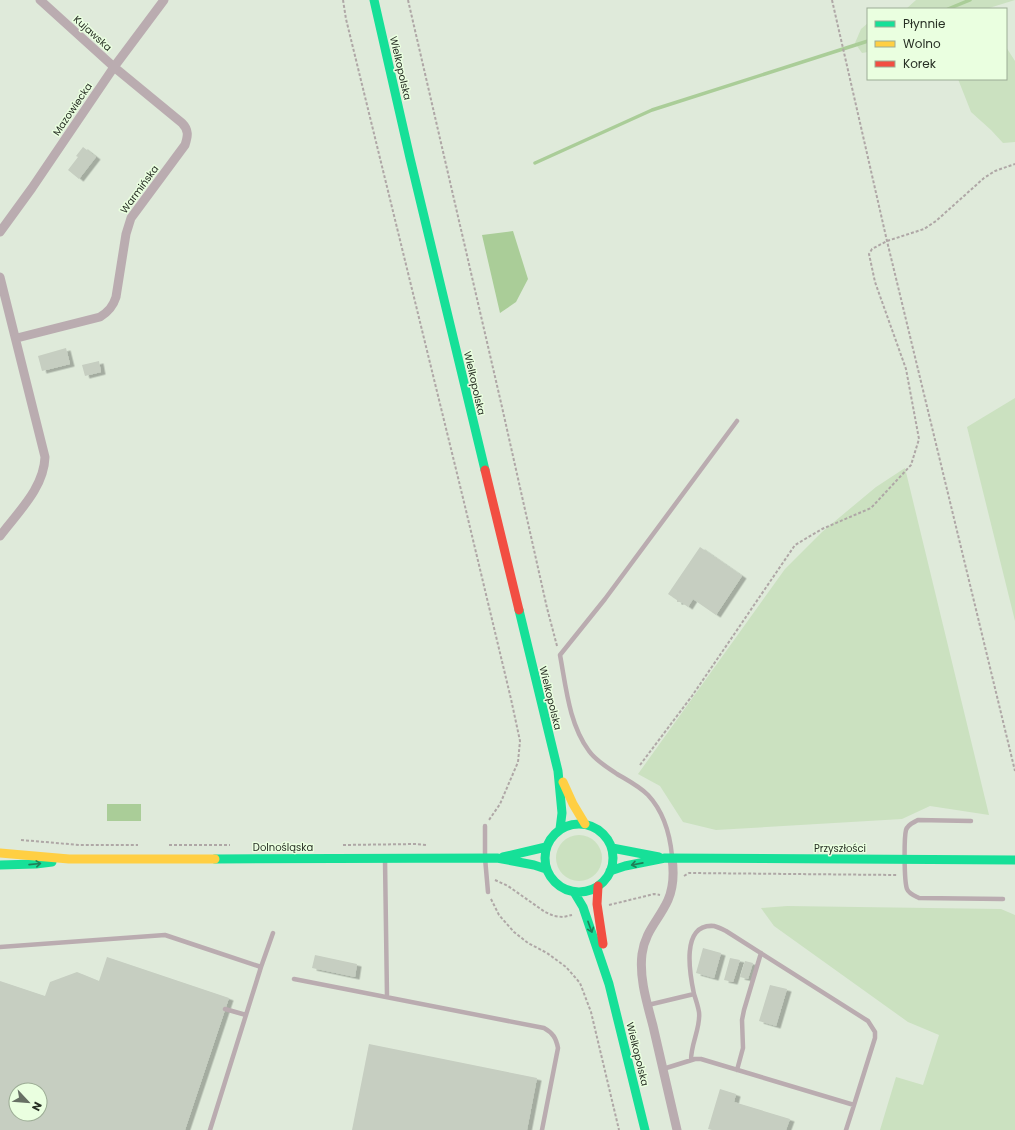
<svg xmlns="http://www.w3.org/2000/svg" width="1015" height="1130" font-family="Poppins,sans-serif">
  <defs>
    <filter id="shadow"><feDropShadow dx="4.5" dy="2.5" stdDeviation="0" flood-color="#0004"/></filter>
  </defs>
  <rect width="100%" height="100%" fill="#dfeada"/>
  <path fill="#cbe1c0" d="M916,0H1015L986,9H906Z
    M868,23V52L862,53L855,43L861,29Z
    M1006,47L1015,61V142L1003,143L991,130L971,112L958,79H1006Z
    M1015,398V621L967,427Z
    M905,468L989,815L930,806L902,819L716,830L683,822L660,786L638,774L785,569L822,532L876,487Z
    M556 858a23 23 0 1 1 46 0a23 23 0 1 1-46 0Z
    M787,906L1001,909L1015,915V1130H880L896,1077L923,1085L939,1035L908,1022L774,926L761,908Z"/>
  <path fill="#aacd98" d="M513,231L528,279L516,302L500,313L482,235Z
    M107,804H141V821H107Z"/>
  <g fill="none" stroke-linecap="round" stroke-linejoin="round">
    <path stroke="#aacd98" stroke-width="3.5" d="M948,9L970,0
      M535,163L652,110L868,41"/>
  </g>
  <path fill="#c6cec1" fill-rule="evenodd" filter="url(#shadow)" d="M83,147L96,157L79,179L68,170L78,157L76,156Z
    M66,348L70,364L42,371L38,356Z
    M99,361L101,372L85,376L82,365Z
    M700,547L742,576L716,615L693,599L688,607L681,602H677V600L668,594Z
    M703,948L721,953L714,978L696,973Z
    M315,955L357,964L355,977L312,968Z
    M107,957L229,998L185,1130H0V981L45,996L50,982L77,972L99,981ZM16,1090H40V1114H16Z
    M730,958L740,960L733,982L724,980Z
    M745,961L753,963L748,979L740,977Z
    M770,985L787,989L776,1026L759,1021Z
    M369,1044L537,1078L527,1130H352Z
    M720,1089L736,1094L734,1102L790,1119L786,1130H712L708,1129Z"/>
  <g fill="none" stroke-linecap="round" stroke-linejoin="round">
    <path stroke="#afa7a6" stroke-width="2" stroke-dasharray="3 2" stroke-linecap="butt" d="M343,0L346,19L463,498L511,699L520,741L518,762L500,804L489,820
      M408,0L502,407L547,608L557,646
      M832,0L887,241L1015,771
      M640,765L692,696L795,545L822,529L871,508L911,465L919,439L906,369L875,282L869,254L872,249L887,241L924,229L936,221L984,178L995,171L1015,164
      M21,840L80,845H138
      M169,845H230
      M343,845L416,844L426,845
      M684,876L689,873L897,875
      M495,880L508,886L545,912L554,916L563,917L572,915
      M491,899L499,915L514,932L528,943L547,953L566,967L580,983L591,1012L619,1130
      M609,905L654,894L660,895"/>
    <path stroke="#baacb0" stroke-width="4.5" d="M971,821L918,820C913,823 908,824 906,830C904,838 904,881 907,889C909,894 915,896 919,898L1003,899
      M485,826V858L488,892
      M672,856C670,835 663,811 648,795C639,786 627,780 617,774C607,767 596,761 589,751C569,724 566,687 560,655L605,599L737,421
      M385,860L387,996
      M0,947L165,935L261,967
      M294,979L544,1028C553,1033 556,1038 558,1048L542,1130
      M648,1005L694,994C690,975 680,923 714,926C718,927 722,929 726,931L868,1021L875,1032V1038L854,1105L701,1059H695L663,1069
      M225,1009L246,1015
      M691,1060C691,1043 701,1027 699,1012C698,1006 696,1000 694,994
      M737,1070L743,1048L742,1020L744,1010L761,953
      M210,1130L261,967L273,933
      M846,1130L854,1105"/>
    <path stroke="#baacb0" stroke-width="9" d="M0,232L32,188L114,67L164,0
      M0,277L45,457C44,488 18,512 0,536
      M17,338L100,317C108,312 113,307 116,297L126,234L131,218L185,145C188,136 189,130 182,123L114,67L40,0
      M672,858C674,872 674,886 668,900C659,920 645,931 642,954C639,978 647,1003 653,1026C661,1061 669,1095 677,1130"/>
    <path stroke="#16e098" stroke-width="9" d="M374,0L410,158L485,470
      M519,610L558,771L562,813L560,829
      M545 858a34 34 0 1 1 68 0a34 34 0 1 1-68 0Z
      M612,848L659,857
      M503,857L546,847
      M215,859L497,858L534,865L546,869
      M0,865L36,864L52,862
      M610,871L625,866L665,858L1015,860
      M574,892L583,907L609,984L645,1130"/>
    <path stroke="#ffcf43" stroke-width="9" d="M563,782L573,804L585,824
      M0,853L69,859H215"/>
    <path stroke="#f24e42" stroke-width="9" d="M485,470L519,610
      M598,886L597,904L603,944"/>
  </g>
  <defs><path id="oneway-shaft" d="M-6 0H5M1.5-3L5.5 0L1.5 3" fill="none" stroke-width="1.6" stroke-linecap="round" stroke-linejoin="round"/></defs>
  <g stroke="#1f7f58">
    <use href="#oneway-shaft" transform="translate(35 864) rotate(-6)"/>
    <use href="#oneway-shaft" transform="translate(637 864) rotate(169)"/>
    <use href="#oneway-shaft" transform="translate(590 927) rotate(70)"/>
  </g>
  <g text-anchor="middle" stroke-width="3" stroke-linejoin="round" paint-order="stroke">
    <g font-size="10" fill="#272f24" stroke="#eaffe0">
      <text transform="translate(93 33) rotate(42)" y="4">Kujawska</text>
      <text transform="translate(401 68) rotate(77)" y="4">Wielkopolska</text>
      <text transform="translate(72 109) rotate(-56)" y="4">Mazowiecka</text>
      <text transform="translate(139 189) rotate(-54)" y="4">Warmińska</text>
      <text transform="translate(475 383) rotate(77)" y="4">Wielkopolska</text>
      <text transform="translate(551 698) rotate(76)" y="4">Wielkopolska</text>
      <text x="283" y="851">Dolnośląska</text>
      <text x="840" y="852">Przyszłości</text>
      <text transform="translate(638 1054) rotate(76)" y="4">Wielkopolska</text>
    </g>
  </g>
  <rect x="867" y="8" width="140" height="72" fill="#eaffe0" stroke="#9cac95"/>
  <rect x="875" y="21" width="20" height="6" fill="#16e098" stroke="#9cac95"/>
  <text x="903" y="28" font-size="12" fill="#272f24">Płynnie</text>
  <rect x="875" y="41" width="20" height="6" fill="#ffcf43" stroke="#9cac95"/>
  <text x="903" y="48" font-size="12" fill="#272f24">Wolno</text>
  <rect x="875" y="61" width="20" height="6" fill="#f24e42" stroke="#9cac95"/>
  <text x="903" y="68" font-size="12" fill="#272f24">Korek</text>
  <g transform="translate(28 1102) rotate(116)"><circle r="19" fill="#eaffe0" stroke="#9cac95"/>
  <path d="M0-3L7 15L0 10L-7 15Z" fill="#677064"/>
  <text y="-6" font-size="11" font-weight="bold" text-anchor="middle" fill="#272f24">N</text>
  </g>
</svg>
